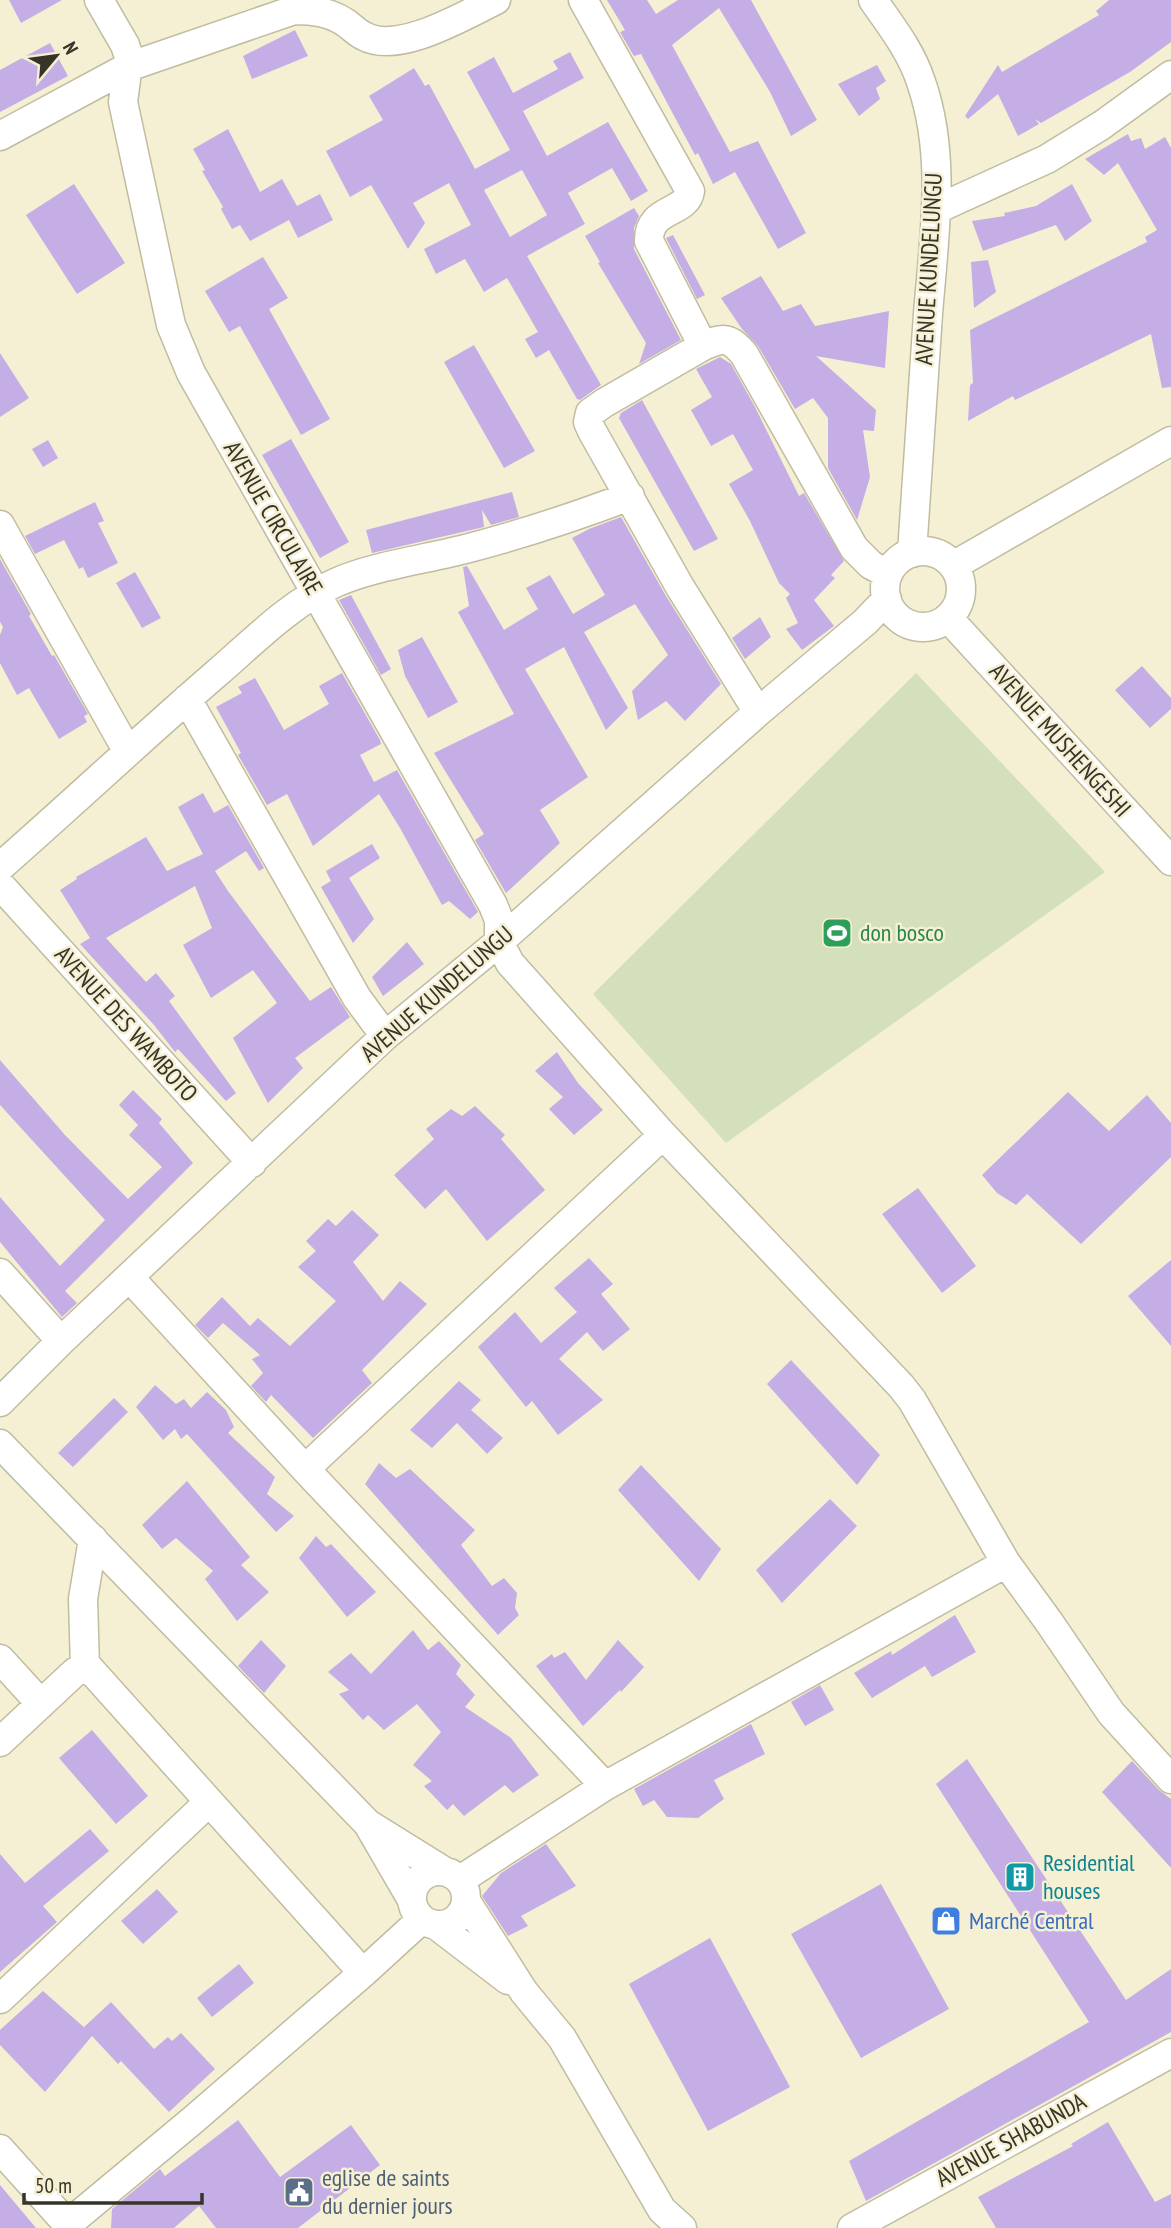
<svg xmlns="http://www.w3.org/2000/svg" width="1171" height="2228" font-family="'PT Sans Narrow',sans-serif">
  <rect width="100%" height="100%" fill="#f5f0d3"/>
  <path fill="#d4e0bb" d="M916,673L1105,872L726,1143L593,994Z"/>
  <path fill="#c5aee6" fill-rule="evenodd" d="M9,0H62L21,23Z
    M607,0H647L656,14L678,0H751L817,120L791,136L770,92L719,8L672,45L730,152L758,141L806,233L778,249L735,172L713,184L698,153L695,155L641,54L634,56L632,53L620,32L625,30Z
    M1109,0H1171V42L1130,72L1041,123L1035,119L1039,124L1018,136L998,94L968,119L965,116L998,65L1002,72L1099,15L1096,11Z
    M295,30L308,56L252,79L243,56Z
    M50,43L68,76L0,112V70Z
    M570,52L584,78L523,111L547,156L608,122L648,191L631,201L612,168L568,193L585,224L527,256L601,385L580,400L577,399L549,350L536,358L525,339L538,332L507,278L484,292L465,259L436,274L424,249L471,225L449,183L413,203L425,223L408,249L371,185L350,197L326,151L383,120L369,96L414,68L425,86L429,84L475,169L510,150L467,72L494,57L513,93L558,69L553,61ZM522,170L547,215L510,237L484,190Z
    M877,65L886,81L876,88L880,99L859,116L838,84Z
    M228,129L260,192L282,179L297,206L320,194L333,220L298,238L289,220L250,241L240,225L232,229L221,209L223,207L202,171L205,170L193,149Z
    M1128,134L1131,141L1141,138L1145,149L1165,137L1171,148V387L1162,388L1151,334L1015,400L1013,396L968,421L970,385L973,383L970,330L1147,242L1145,237L1157,230L1118,163L1104,175L1085,159Z
    M74,184L125,263L77,294L26,215Z
    M1072,184L1092,221L1065,241L1056,225L983,251L972,221L1005,216L1004,213L1036,206Z
    M634,208L639,216L634,228V249L681,340L639,364L646,343L598,263L600,262L585,236Z
    M673,235L705,295L697,299L666,238Z
    M263,257L288,298L269,309L330,419L301,435L240,326L229,332L205,291Z
    M988,260L996,292L974,308L971,262Z
    M761,276L783,311L801,304L815,326L889,311L885,368L816,356L876,410L874,431L863,430L870,477L857,520L828,468V418L813,398L795,409L758,346L742,329L721,298Z
    M474,345L535,451L504,468L444,362Z
    M0,353L29,398L0,417Z
    M720,357L731,364L755,407L799,496L804,493L844,561L831,575L835,578L814,600L834,626L802,650L786,629L798,623L786,598L790,594L779,583L750,521L729,484L753,470L733,434L711,446L691,410L712,397L696,369Z
    M642,400L718,539L694,551L619,418L621,413Z
    M291,439L349,542L320,558L262,455Z
    M48,440L58,458L43,467L32,449Z
    M512,492L519,517L491,525L482,510L484,527L372,553L366,530Z
    M95,502L104,521L98,523L118,563L88,578L83,567L79,569L64,540L35,554L25,536Z
    M621,517L666,596L721,684L685,721L666,701L638,720L632,691L668,655L635,604L584,632L628,708L606,730L564,647L525,669L588,777L540,810L560,843L506,893L475,840L484,834L434,753L514,714L458,612L469,606L463,567L467,566L504,630L538,609L526,588L550,575L573,614L605,595L572,538L589,529Z
    M0,559L31,614L29,616L52,656L54,655L88,714L84,716L87,722L59,739L29,688L17,695L0,663V635L3,627L0,622Z
    M135,572L161,618L142,628L116,583Z
    M351,595L391,669L381,675L339,600Z
    M760,617L771,637L745,659L732,638Z
    M422,637L458,702L428,718L405,676L398,650Z
    M1142,666L1171,698V709L1150,728L1115,690Z
    M342,673L380,740L381,744L360,755L374,782L397,770L478,912L470,919L449,901L442,905L400,828L379,794L313,846L287,794L267,805L238,755L241,753L216,707L242,693L238,687L255,678L284,730L329,704L319,686Z
    M203,793L214,813L228,805L264,868L259,871L246,851L215,871L228,891L310,1001L331,987L350,1017L295,1058L303,1068L268,1103L233,1038L277,1003L253,970L211,998L183,945L212,928L195,886L106,938L146,982L156,973L175,996L169,1001L236,1093L226,1101L178,1049L175,1052L154,1025L80,944L90,938L60,890L77,879L76,877L146,837L167,871L203,854L178,807Z
    M372,844L380,858L349,878L374,919L353,943L321,887L331,881L326,871Z
    M407,942L424,964L383,996L372,977Z
    M557,1052L578,1083L603,1110L574,1135L549,1109L563,1097L535,1071Z
    M0,1060L65,1135L128,1199L162,1167L129,1135L138,1125L119,1105L133,1090L162,1119L159,1123L193,1163L65,1291L77,1303L62,1317L0,1242V1197L60,1266L105,1220L0,1105Z
    M1068,1092L1109,1131L1147,1095L1171,1123V1157L1081,1244L1027,1194L1016,1205L997,1193L982,1175Z
    M475,1106L505,1135L501,1139L545,1190L487,1241L446,1189L425,1209L394,1175L434,1139L426,1129L451,1109L462,1116Z
    M918,1188L976,1266L942,1293L882,1214Z
    M352,1210L379,1235L353,1262L383,1301L400,1281L427,1304L362,1370L372,1383L313,1438L271,1395L266,1402L251,1386L263,1373L252,1359L260,1355L223,1323L208,1338L195,1325L222,1297L250,1326L258,1318L290,1346L336,1301L298,1267L316,1251L306,1241L328,1219L336,1226Z
    M589,1258L613,1284L601,1294L630,1329L603,1351L587,1332L559,1359L603,1400L558,1435L532,1401L526,1407L478,1347L515,1312L541,1343L577,1312L554,1288Z
    M1171,1260V1346L1128,1296Z
    M791,1360L880,1455L857,1485L767,1384Z
    M459,1381L481,1400L471,1410L503,1438L487,1454L457,1423L432,1448L410,1430Z
    M155,1385L176,1404L184,1399L191,1408L207,1392L226,1410L234,1427L228,1433L275,1477L267,1494L294,1516L276,1532L187,1434L181,1439L175,1429L163,1440L136,1407Z
    M114,1398L128,1412L73,1467L58,1453Z
    M379,1463L396,1478L410,1469L475,1530L461,1545L492,1586L504,1578L517,1593L515,1608L519,1615L498,1635L365,1484Z
    M641,1465L721,1549L699,1581L618,1490Z
    M187,1481L250,1557L241,1565L269,1592L237,1621L205,1579L213,1571L176,1538L162,1549L142,1525Z
    M830,1499L857,1526L782,1603L756,1570Z
    M316,1536L326,1547L331,1544L376,1592L347,1617L299,1558Z
    M955,1615L976,1652L932,1677L925,1666L872,1698L854,1673L891,1651L892,1655Z
    M413,1630L428,1650L439,1641L461,1665L456,1674L475,1695L465,1707L511,1738L539,1775L513,1793L505,1785L464,1816L453,1804L447,1810L424,1786L432,1781L413,1765L441,1732L417,1704L384,1730L368,1715L363,1720L339,1694L349,1690L328,1672L351,1653L371,1674Z
    M261,1640L286,1666L264,1693L238,1666Z
    M618,1640L644,1667L621,1692L620,1690L583,1726L536,1666L552,1654L554,1658L565,1652L586,1680Z
    M820,1685L834,1710L805,1726L791,1702Z
    M751,1724L765,1754L714,1780L724,1799L698,1818L667,1817L654,1800L643,1806L634,1789Z
    M92,1730L148,1796L116,1824L59,1758Z
    M967,1759L1126,2000L1171,1969V2032L866,2201L849,2161L1089,2022L936,1784Z
    M1132,1761L1159,1790L1171,1799V1868L1102,1792Z
    M90,1829L109,1851L43,1906L57,1922L0,1972V1854L25,1883Z
    M546,1844L576,1886L521,1916L528,1926L508,1936L482,1896L501,1873Z
    M881,1884L949,2009L861,2058L791,1934Z
    M157,1889L178,1912L143,1944L121,1921Z
    M710,1938L790,2087L708,2131L629,1984Z
    M239,1964L254,1983L212,2017L197,1998Z
    M43,1991L86,2029L84,2027L111,2002L154,2049L168,2037L172,2041L181,2033L215,2069L169,2112L121,2061L118,2064L92,2036L45,2092L0,2045V2030Z
    M238,2120L280,2177L351,2125L380,2165L298,2228H216L199,2206L174,2228H111L112,2209L160,2169L165,2176Z
    M1108,2122L1155,2202L1171,2194V2228H996L978,2197L1073,2146L1071,2144Z
    M0,2185L36,2228H0Z"/>
  <g fill="none" stroke-linecap="round" stroke-linejoin="round">
    <g stroke="#c0bca0" stroke-width="31">
      <path id="minor" d="M99,0L125,45L129,57L123,102L171,325L191,373L493,905L499,920V942L510,963L663,1135L901,1386L912,1400L1006,1563L1049,1622L1111,1713L1171,1779
        M583,0L690,191C687,214 648,207 649,241L703,346
        M873,0C891,26 911,51 921,82C947,156 934,237 928,314C922,393 918,473 912,553
        M0,136L128,67L294,10C313,10 330,12 346,23C352,27 357,33 364,36C398,55 463,16 496,0
        M937,209L1047,159L1102,125L1171,75
        M0,525L128,752
        M885 589a38 38 0 1 1 76 0a38 38 0 1 1-76 0Z
        M953,566L1171,441
        M949,619L1171,861
        M187,699L357,998L385,1036
        M758,712L680,587L592,431L588,422L590,413L604,403L703,346C724,337 729,337 744,354L854,548L871,565L888,574
        M0,867C73,803 144,736 217,673C254,641 291,603 335,583C372,566 428,559 469,548C523,534 577,516 630,496
        M0,885L252,1163
        M0,1273L61,1341
        M129,1277L305,1469L605,1786
        M0,1402L61,1341L385,1036L499,942L758,712L865,622L887,599
        M0,1444L368,1824L442,1870
        M305,1469L663,1135
        M0,1659L41,1704
        M85,1668L83,1599L93,1539
        M0,1742L75,1672L82,1668L90,1669L363,1973
        M369,1826L412,1900
        M412 1898a27 27 0 1 1 54 0a27 27 0 1 1-54 0Z
        M460,1880L605,1786L1006,1563
        M466,1901L524,1992L562,2038L662,2210L682,2228
        M436,1925L508,1980
        M0,1999L209,1802
        M0,2149L71,2228
        M68,2224L193,2120L363,1973L422,1919
        M852,2228L1171,2053"/>
    </g>
    <use href="#minor" stroke="#fff" stroke-width="28"/>
  </g>
  <defs>
    <g id="stadium-square" transform="scale(1.575)"><rect x="-9" y="-9" width="18" height="18" rx="4" fill="#2e9e5b" stroke="#f5f0d3"/><path d="M0-5a6.5 5 0 1 0 0 10a6.5 5 0 1 0 0-10ZM-3.5-1.8h7v3.6h-7Z" fill="#fff"/></g>
    <g id="building-square" transform="scale(1.575)"><rect x="-9" y="-9" width="18" height="18" rx="4" fill="#0f9aa8" stroke="#f5f0d3"/><path d="M-4-6H4V6H1V3H-1V6H-4ZM-2.5-4.3h1.7v1.8h-1.7ZM.8-4.3h1.7v1.8H.8ZM-2.5-1h1.7V.8h-1.7ZM.8-1h1.7V.8H.8Z" fill="#fff"/></g>
    <g id="shop-square" transform="scale(1.575)"><rect x="-9" y="-9" width="18" height="18" rx="4" fill="#3f7fe0" stroke="#f5f0d3"/><path d="M-5-2.5h2.3a2.7 3.5 0 0 1 5.4 0H5L5.5 6h-11ZM-1.5-2.5h3a1.5 2.3 0 0 0-3 0Z" fill="#fff"/></g>
    <g id="civic-square" transform="scale(1.575)"><rect x="-9" y="-9" width="18" height="18" rx="4" fill="#5c6f8a" stroke="#f5f0d3"/><path d="M-.6-6.5H3V-4.5H.6V-3L4-1V1h2V6H-6V1h2V-1L-.6-3ZM-1.2 2.5V6h2.4V2.5Z" fill="#fff"/></g>
  </defs>
  <g fill-rule="evenodd">
    <use href="#stadium-square" x="837" y="933"/>
    <use href="#building-square" x="1020" y="1877"/>
    <use href="#shop-square" x="946" y="1921"/>
    <use href="#civic-square" x="299" y="2192"/>
  </g>
  <g text-anchor="middle" stroke-width="5" stroke-linejoin="round" paint-order="stroke">
    <g font-size="24" fill="#363429" stroke="#f5f0d3">
      <text transform="translate(929 269) rotate(-87)" y="8">AVENUE KUNDELUNGU</text>
      <text transform="translate(273 518) rotate(60)" y="8">AVENUE CIRCULAIRE</text>
      <text transform="translate(1060 740) rotate(48)" y="8">AVENUE MUSHENGESHI</text>
      <text transform="translate(437 994) rotate(-41)" y="8">AVENUE KUNDELUNGU</text>
      <text transform="translate(126 1024) rotate(48)" y="8">AVENUE DES WAMBOTO</text>
      <text transform="translate(1011 2140) rotate(-29)" y="8">AVENUE SHABUNDA</text>
    </g>
    <g font-size="24" fill="#27864d" stroke="#f5f0d3" text-anchor="start">
      <text x="860" y="941">don bosco</text>
    </g>
    <g font-size="24" fill="#0d838f" stroke="#f5f0d3" text-anchor="start">
      <text x="1043" y="1871">Residential<tspan x="1043" dy="28">houses</tspan></text>
    </g>
    <g font-size="24" fill="#366cbe" stroke="#f5f0d3" text-anchor="start">
      <text x="969" y="1929">Marché Central</text>
    </g>
    <g font-size="24" fill="#4e5e75" stroke="#f5f0d3" text-anchor="start">
      <text x="322" y="2186">eglise de saints<tspan x="322" dy="28">du dernier jours</tspan></text>
    </g>
  </g>
  <g transform="translate(56 56) rotate(61)" stroke="#f5f0d3" stroke-width="5" paint-order="stroke">
  <path d="M0-5L12 26L0 18L-12 26Z" fill="#363429"/>
  <text y="-10" font-size="19" font-weight="bold" text-anchor="middle" fill="#363429">N</text>
  </g>
  <path d="M24 2193v10h178v-10" fill="none" stroke="#363429" stroke-width="3.5"/>
  <text x="35" y="2193" font-size="21" fill="#363429" stroke="#f5f0d3" stroke-width="5" paint-order="stroke">50 m</text>
</svg>
